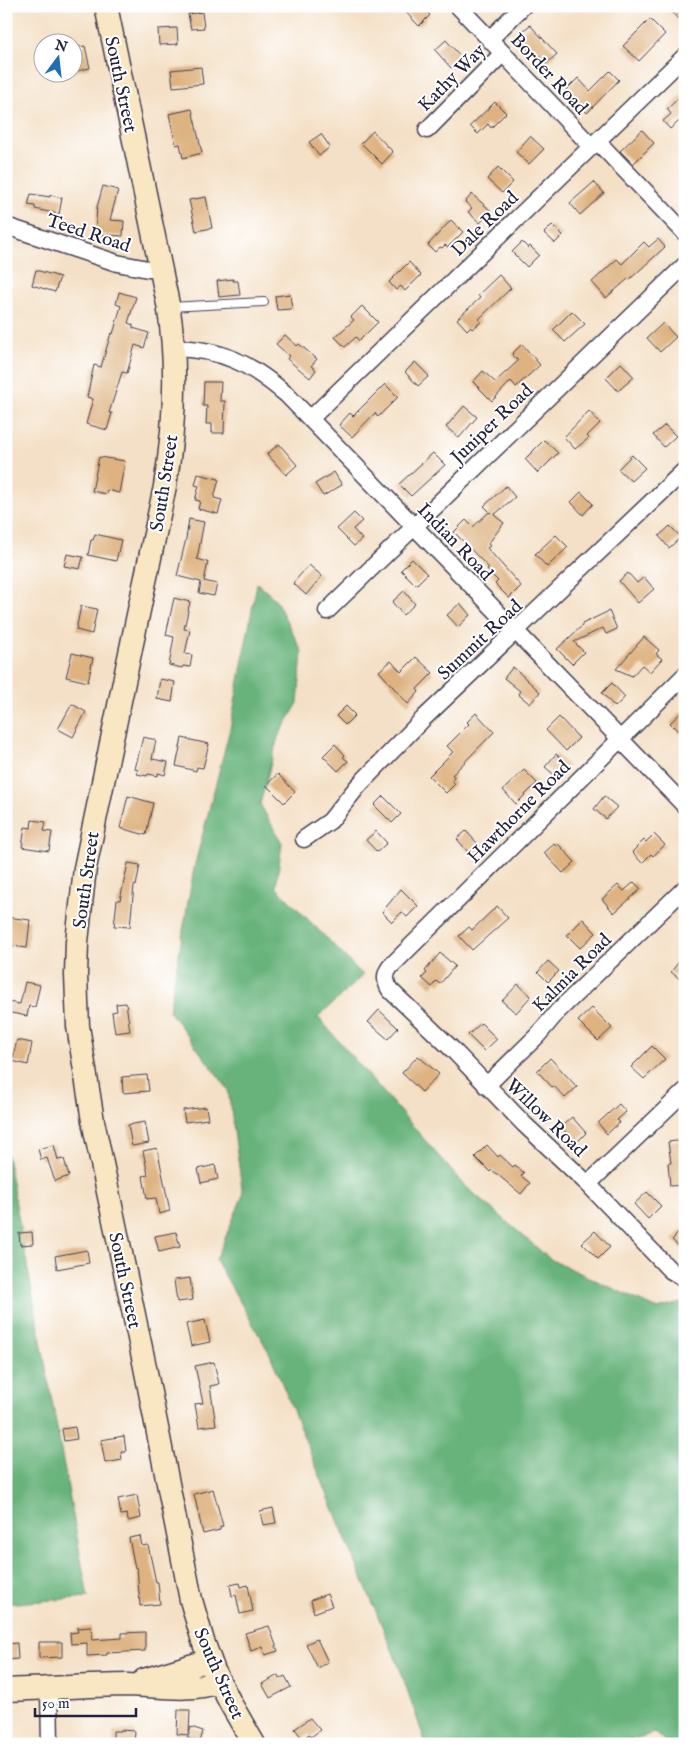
<svg xmlns="http://www.w3.org/2000/svg" width="691" height="1750" font-family="'IM FELL English',serif">
  <rect width="100%" height="100%" fill="#fff"/>
  <filter id="ink" filterUnits="userSpaceOnUse"><feTurbulence type="fractalNoise" baseFrequency=".02" numOctaves="2"/><feDisplacementMap in="SourceGraphic" scale="10" xChannelSelector="R" yChannelSelector="G"/><feConvolveMatrix kernelMatrix="1 2 1 2 8 2 1 2 1" color-interpolation-filters="sRGB"/></filter>
  <filter id="wash" filterUnits="userSpaceOnUse"><feTurbulence type="fractalNoise" baseFrequency=".0096" numOctaves="4" result="noise"/><feDisplacementMap in="SourceGraphic" scale="20" xChannelSelector="R" yChannelSelector="G"/><feGaussianBlur stdDeviation="1.12" result="paint"/><feColorMatrix in="noise" values="0 0 0 0 0 0 0 0 0 0 0 0 0 0 0 0 0 1.4 0 .05"/><feComposite in="paint" operator="in"/></filter>
  <g filter="url(#wash)">
    <rect width="100%" height="100%" fill="#f4e0c6"/>
    <path fill="#68b37b" stroke="#456a5b" d="M257,583L276,600L302,652L298,703L278,737L260,804L282,843L276,887L363,975L318,1017L463,1184L550,1259L657,1309L685,1302V1744H668L655,1733L617,1744H426L400,1669L340,1525L270,1354L216,1260L243,1195L228,1089L169,1011L194,868L230,729Z
      M6,1150L88,1597L6,1604Z"/>
    <g id="blocks">
      <path fill="#deb381" d="M400,6H422L430,15L419,26Z
        M678,6H685V27L672,12Z
        M202,12L204,28L191,29L188,14Z
        M650,19L665,34L639,61L623,46Z
        M530,25L557,54L546,64L535,52L532,55L516,37Z
        M177,28L178,44L159,45L158,29Z
        M446,40L462,58L451,68L435,50Z
        M85,46L90,68L72,72V48Z
        M201,67L203,84L173,87L171,70Z
        M610,71L619,80L587,113L565,91L578,78L590,91Z
        M685,92V116L670,129L663,121L671,114L667,109Z
        M495,102L506,113L491,128L488,124L478,134L470,126Z
        M192,109L202,153L183,158L180,144L176,145L169,114Z
        M642,130L654,143L633,164L620,151Z
        M373,131L393,152L382,164L361,143Z
        M321,134L330,147L319,156L309,142Z
        M530,136L544,149L529,164L516,152Z
        M498,167L513,182L502,193L487,179Z
        M594,182L604,193L580,215L570,203Z
        M103,186L118,190L110,220L124,221L123,236L95,234L97,207Z
        M31,194L50,197V195L62,198L59,214L35,209V206L28,205Z
        M472,194L491,211L480,223L468,212L472,208L465,202Z
        M206,197L212,228L196,231L189,200Z
        M451,220L463,232L448,247L445,245L442,248L440,247L435,252L428,245Z
        M552,225L563,235L555,243L544,233Z
        M658,239L665,247L629,280L628,279L606,298L592,282L617,259L622,264L644,242L649,247Z
        M522,242L528,248L530,246L539,255L527,267L512,252Z
        M409,262L421,275L405,291L401,286L396,290L389,282Z
        M36,270L60,277L55,292L32,285Z
        M499,275L511,288L479,319L481,322L472,329L470,327L467,330L457,319L480,298L478,295Z
        M233,279V281H238L240,295L219,297L217,281Z
        M119,292L136,297L128,323L133,325V328L149,333L144,348L135,345L127,373L122,372L109,413H112L107,430L86,424L93,399L87,397L94,365L101,367L111,333L113,334L121,306L116,304Z
        M290,294L292,309L277,310L275,296Z
        M362,306L378,322L359,341L356,337L345,347L335,337L354,320L351,317Z
        M572,311L585,324L565,342L553,330Z
        M663,323L676,337L660,352L647,338Z
        M285,335L297,346L299,344L317,359L311,366L316,370L310,378L287,359L289,356L276,344Z
        M522,344L540,365L516,387L511,381L492,401L473,382L483,371L495,382L518,361L512,354Z
        M415,362L429,376L418,386L405,372Z
        M621,363L634,377L618,391L606,378Z
        M204,382H221L220,401H225L224,433H212V424H206L207,406H203Z
        M385,384L398,397L378,417L375,413L352,437L339,425L350,413L353,416Z
        M464,406L477,417L459,438L446,427Z
        M589,411L600,423L587,436L589,438L575,449L564,437Z
        M665,425L676,436L664,447L653,435Z
        M544,440L558,453L538,473L525,459Z
        M279,444L297,465L286,475L267,454Z
        M433,453L445,465L411,496L399,484Z
        M632,455L645,468L631,481L618,469Z
        M99,457L125,461L119,493L107,490L106,494L92,491Z
        M334,472L342,485L323,496L315,484Z
        M198,474L219,479L214,498L222,500L218,514L198,509L200,501L195,500L199,486L195,485Z
        M506,486L515,497L494,515L504,523L488,544L490,546L487,548L521,586L509,598L495,584L498,581L487,570L489,568L454,532L466,520L473,527L489,512L491,513L484,506Z
        M581,492L593,504L583,515L571,502Z
        M354,513L362,521L353,529L362,539L354,546L337,529Z
        M189,519L204,522L197,559L208,562L204,581L217,584L214,596L199,593L201,582L177,576L186,539Z
        M670,526L681,537L669,548L659,536Z
        M95,534L121,540L116,561L88,555L91,540H93Z
        M556,535L568,547L547,567L535,554Z
        M67,554L83,557L80,569L64,566Z
        M412,559L427,574L416,585L401,570Z
        M309,565L322,576L306,595L293,583Z
        M628,573L637,583L644,577L654,589L638,603L619,581Z
        M404,591L415,604L403,615L392,602Z
        M174,598L190,602L184,629L190,630L185,654L192,655L190,667L183,666L182,668L169,665L174,637L166,635Z
        M460,603L470,615L458,627L447,615Z
        M81,606L97,609L92,634L76,630Z
        M609,611L617,629L606,634L603,628L574,642L584,652L572,664L557,649L582,626V624Z
        M644,637L659,650L656,654L662,659L650,672L642,665L632,676L616,669Z
        M72,653L93,658L88,682L66,677Z
        M416,657L433,673L417,689L419,692L408,704L379,671L391,661L401,672Z
        M513,667L540,692L530,704L518,694L520,691L504,678Z
        M160,679L175,682L172,702L157,699Z
        M612,683L625,697L615,707L602,693Z
        M72,704L86,712L73,737L58,729Z
        M346,706L355,715L345,725L336,716Z
        M685,709V738L670,723Z
        M476,713L494,732L452,775L455,777L452,780L455,784L446,793L429,776L453,752L447,746L469,724L467,722Z
        M559,717L579,738L566,751L546,730Z
        M143,737L156,740L152,759L168,762L165,775L158,773V776L148,774L147,776L137,774L138,770L135,769Z
        M182,738L209,744L203,768L197,767L196,771L176,766Z
        M335,744L345,755L343,757L348,761L338,771L323,756Z
        M556,754L568,765L557,777L545,767Z
        M524,770L537,783L516,804L503,790Z
        M278,774L295,792L284,803L266,785Z
        M128,796L153,803L146,835L120,828Z
        M383,796L401,814L392,823L374,805Z
        M604,796L617,807L606,819L594,809Z
        M32,820L46,822L44,831L52,832L49,851L22,847L25,827L31,828Z
        M376,831L387,843L377,852L366,840Z
        M466,831L479,845L469,853L457,839Z
        M654,834L665,845L653,856L651,854L642,863L632,852L644,840L646,842Z
        M554,844L556,846L558,844L575,862L563,873L544,853Z
        M128,863L140,865L136,886L134,885L130,927L114,926L117,900H120Z
        M634,882L641,889L614,913L602,899L618,885L624,891Z
        M401,889L418,906L407,917L402,912L392,922L382,912Z
        M497,906L508,918L472,950L459,936L469,927L472,930Z
        M6,917L30,920L27,948L6,945Z
        M583,919L596,933L580,948L567,935Z
        M440,953L455,966L440,984L436,981L432,987L422,978L427,973L425,971Z
        M685,954V983L671,972Z
        M548,961L559,971L548,982L538,972Z
        M25,982L40,985L35,1007L29,1006L27,1016L6,1012L7,1002L20,1004Z
        M518,984L531,996L516,1013L502,1001Z
        M126,1003L130,1031L115,1033L112,1012L117,1011L116,1004Z
        M592,1008L612,1028L598,1041L578,1021Z
        M379,1010L398,1028L388,1039L368,1022Z
        M481,1023L497,1039L484,1051L468,1035Z
        M17,1040L32,1043L28,1065L12,1061Z
        M652,1046L665,1059L644,1079L631,1067Z
        M418,1056L439,1074L422,1092L402,1073Z
        M550,1058L577,1087L565,1098L554,1086L552,1087L537,1071Z
        M147,1075L149,1091L123,1093L122,1077Z
        M619,1104L626,1112L617,1120L620,1122L607,1134L598,1123Z
        M206,1107L208,1119L185,1122L183,1110Z
        M572,1117L586,1133L576,1143L561,1127Z
        M145,1122L149,1143L132,1146L128,1125Z
        M685,1140V1185L670,1186L668,1163H671L668,1142Z
        M54,1145L58,1160L64,1159L69,1176L55,1181L47,1158L41,1160L38,1149Z
        M487,1145L498,1157L500,1155L513,1167L515,1165L524,1173L521,1176L530,1183L521,1194L492,1170L490,1172L475,1157Z
        M157,1148L170,1211L159,1214L156,1198L147,1199L143,1176L148,1175L143,1151Z
        M215,1165L218,1179L201,1183L198,1169Z
        M647,1192L661,1206L648,1219L634,1204Z
        M685,1226V1252L672,1240Z
        M595,1231L610,1247L598,1259L582,1243Z
        M32,1232L33,1244L20,1245L19,1233Z
        M176,1232L180,1247L159,1252L155,1236Z
        M87,1250L89,1263L57,1269L55,1256Z
        M190,1278L193,1300L177,1302L174,1280Z
        M205,1320L210,1342L191,1346L186,1324Z
        M214,1362L219,1384L210,1386L216,1425L199,1427L195,1404L203,1403L195,1366Z
        M75,1427L77,1439L64,1441L62,1429Z
        M124,1436L126,1452H121L122,1460L105,1463L101,1440Z
        M213,1489L223,1526L220,1527V1530L203,1534L194,1494Z
        M137,1495L141,1518L128,1521L127,1514L121,1515L118,1499Z
        M273,1508L276,1523L263,1525L260,1511Z
        M140,1536L142,1546L148,1545L156,1582H158L160,1604L140,1606L137,1567L135,1568L129,1538Z
        M240,1583L241,1587L248,1585L253,1611L240,1614L236,1595L232,1596L230,1585Z
        M327,1594L332,1606L314,1613L311,1600Z
        M269,1626L278,1651L265,1655L262,1647L251,1651L245,1633Z
        M91,1627L92,1640L122,1638V1633L145,1632V1651L107,1653V1655L87,1656V1643L71,1644L70,1633L78,1632L77,1628Z
        M317,1639L328,1662L318,1668L306,1644Z
        M39,1642H62V1657L39,1658Z
        M17,1643L18,1659L6,1660V1644Z
        M278,1675L280,1678L285,1676L291,1687L270,1698L262,1684Z
        M178,1710H190L189,1734L191,1727L203,1731L200,1742L187,1738L189,1735L177,1734Z
        M310,1718L320,1730L311,1737L309,1734L303,1739L295,1729Z
        M120,1730L135,1731L134,1744H113V1731H120Z"/>
    </g>
  </g>
  <g filter="url(#ink)">
    <use href="#blocks" fill-opacity="0" stroke="#423e50" stroke-width="1"/>
    <g fill="none" stroke-linecap="round" stroke-linejoin="round">
      <g stroke="#423e50" stroke-width="10">
        <path id="lane" d="M170,307L264,302"/>
      </g>
      <g stroke="#423e50" stroke-width="19">
        <path id="street" d="M458,6L591,146
          M490,39L523,6
          M427,130L503,53
          M597,141L685,233
          M6,226L117,263L148,269L161,267
          M173,348C222,349 250,363 287,395L685,806
          M310,419L685,56
          M327,611L685,265
          M685,675L390,967C384,975 385,982 390,990L452,1049L524,1124L588,1184L670,1270L685,1279
          M304,839L330,821L358,786L424,718L685,470
          M486,1086L537,1036L558,1011L685,888
          M588,1184L685,1091
          M49,1689L50,1744"/>
      </g>
      <g stroke="#423e50" stroke-width="25">
        <path id="secondary" d="M106,6L168,304C178,364 175,426 165,486L85,868L77,942L76,975L78,1026L93,1121L144,1362L191,1600L203,1641L214,1671L232,1706L254,1744
          M144,1680L210,1660
          M6,1690C47,1689 88,1685 128,1685C159,1686 190,1692 219,1682"/>
      </g>
      <use href="#lane" stroke="#fff" stroke-width="8"/>
      <use href="#street" stroke="#fff" stroke-width="16"/>
      <use href="#secondary" stroke="#f9e7c3" stroke-width="22"/>
    </g>
  </g>
  <g text-anchor="middle" stroke-width="4" stroke-linejoin="round" paint-order="stroke">
    <g font-size="19" fill="#22223b" stroke="#fff">
      <text transform="translate(550 73) rotate(47)" y="7">Border Road</text>
      <text transform="translate(451 77) rotate(-45)" y="7">Kathy Way</text>
      <text transform="translate(122 84) rotate(78)" y="7">South Street</text>
      <text transform="translate(484 223) rotate(-44)" y="7">Dale Road</text>
      <text transform="translate(89 232) rotate(18)" y="7">Teed Road</text>
      <text transform="translate(491 423) rotate(-44)" y="7">Juniper Road</text>
      <text transform="translate(163 483) rotate(-81)" y="7">South Street</text>
      <text transform="translate(456 541) rotate(46)" y="7">Indian Road</text>
      <text transform="translate(479 639) rotate(-43)" y="7">Summit Road</text>
      <text transform="translate(518 811) rotate(-45)" y="7">Hawthorne Road</text>
      <text transform="translate(85 880) rotate(-82)" y="7">South Street</text>
      <text transform="translate(571 972) rotate(-45)" y="7">Kalmia Road</text>
      <text transform="translate(547 1117) rotate(44)" y="7">Willow Road</text>
      <text transform="translate(126 1280) rotate(78)" y="7">South Street</text>
      <text transform="translate(220 1673) rotate(66)" y="7">South Street</text>
    </g>
  </g>
  <rect width="691" height="1750" fill="none" stroke="#fff" stroke-width="25"/>
  <g transform="translate(58 58) rotate(15)"><circle r="24" fill="#ffffff" stroke="#a7a7b1"/>
  <path d="M0-4L9 19L0 12L-9 19Z" fill="#1f6fb2"/>
  <text y="-8" font-size="14" font-weight="bold" text-anchor="middle" fill="#22223b">N</text>
  </g>
  <path d="M35 1708v8h101v-8" fill="none" stroke="#22223b" stroke-width="2.5"/>
  <text x="42" y="1708" font-size="15" fill="#22223b" stroke="#ffffff" stroke-width="4" paint-order="stroke">50 m</text>
</svg>
